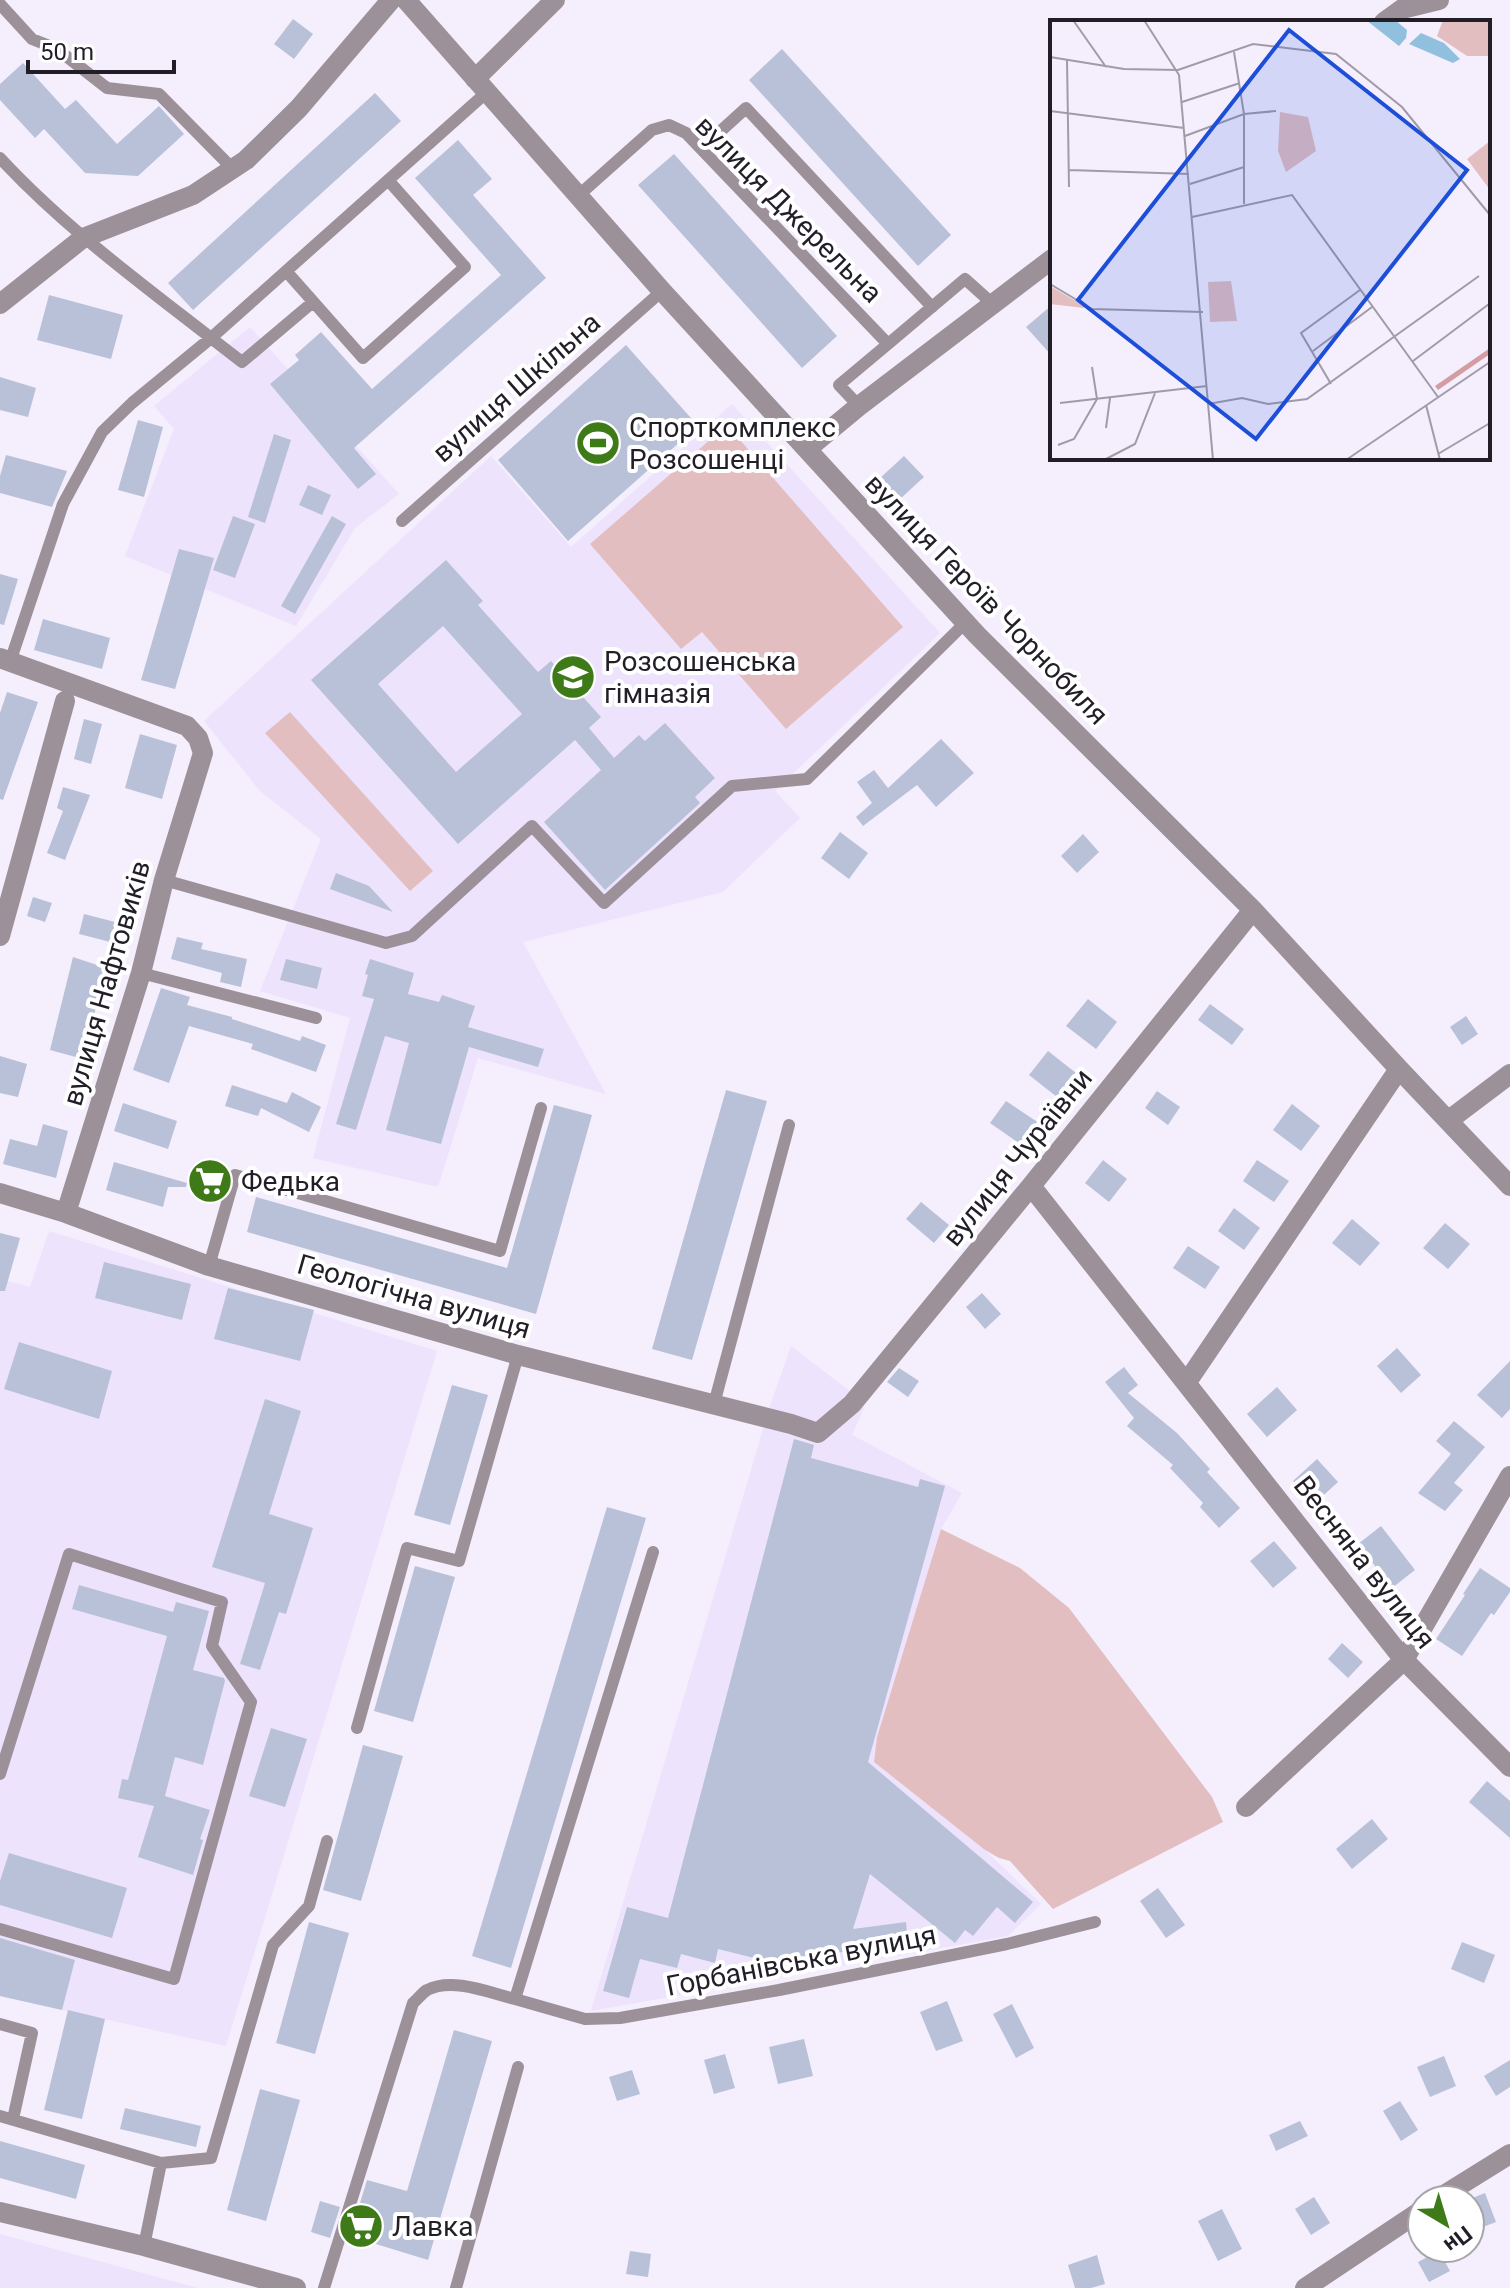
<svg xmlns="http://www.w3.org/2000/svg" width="1510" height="2288" font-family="Roboto,sans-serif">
  <rect width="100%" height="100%" fill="#f4eefd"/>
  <path fill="#ede3fc" d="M250,327L399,494L355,528L296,626L125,556L174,429L154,406Z
    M732,404L940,633L775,791L800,818L723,892L523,942L606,1094L478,1058L438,1187L313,1158L350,1018L260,991L321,839L260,791L204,721L491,456L571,547Z
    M49,1231L437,1351L226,2046L0,1996V1279L30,1287Z
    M791,1346L851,1392L864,1408L852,1435L962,1493L941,1529L877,1737L874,1762L985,1850L1041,1904L1008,1936L591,2011L769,1409Z
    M0,2234L198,2288H0Z"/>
  <path fill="#e3bec1" d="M727,425L903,627L786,729L702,632L681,649L590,544Z
    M290,712L433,871L410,891L265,733Z
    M941,1529L1020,1568L1069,1608L1212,1797L1223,1822L1053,1909L1010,1861L999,1858L985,1850L874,1762L877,1737Z"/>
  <path fill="#b9c1d9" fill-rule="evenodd" d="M293,19L313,34L294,59L274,44Z
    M782,49L951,235L918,266L749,80Z
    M23,63L65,109L76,100L117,144L159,106L184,134L138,176L85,173L44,129L35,138L0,100V84Z
    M375,93L401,121L193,310L168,283Z
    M458,140L492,179L473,195L546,278L354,448L376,474L358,489L270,384L299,360L295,355L321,332L372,389L501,275L415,178Z
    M674,154L837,336L802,368L638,185Z
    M49,295L123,315L111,359L37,340Z
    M1052,305V356L1026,327Z
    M626,345L698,426L568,541L498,460Z
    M0,377L36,388L28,417L0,410Z
    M138,420L163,427L144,497L118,490Z
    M274,434L291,440L265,523L248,517Z
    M6,455L67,471L52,507L0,493V476Z
    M904,456L924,477L899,500L879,479Z
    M308,485L331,495L322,515L299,505Z
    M233,516L255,524L235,578L213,570Z
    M332,516L346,524L295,614L281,606Z
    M179,549L214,558L175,689L141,680Z
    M446,560L483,601L478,605L538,672L551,661L601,717L589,728L614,758L639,735L645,741L665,723L715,778L695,797L700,803L605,890L544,822L601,770L575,740L458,844L311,680ZM443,626L522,714L456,772L378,684Z
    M0,574L18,579L4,625L0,624Z
    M43,619L110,638L102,669L34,650Z
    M7,692L38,702L3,800L0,799V713Z
    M84,719L102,724L91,764L74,759Z
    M140,734L177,745L162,799L125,788Z
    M941,739L974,773L936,807L917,785L863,826L856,817L872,803L857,782L874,770L888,788Z
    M63,787L90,795L65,860L47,853L63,811L57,808Z
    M840,832L868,853L849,879L821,858Z
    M1083,834L1099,852L1077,873L1061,856Z
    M336,873L369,886L393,912L330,889Z
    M33,897L52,903L45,922L27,916Z
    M84,914L123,924L118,944L79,934Z
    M177,937L203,943L201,949L247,959L241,987L220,982L222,973L171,959Z
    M73,957L106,968L83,1059L50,1050Z
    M286,959L322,968L317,989L280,980Z
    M370,959L414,973L408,994L439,1002L442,995L475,1006L468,1027L544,1049L538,1067L469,1047L441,1144L386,1130L409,1043L385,1036L356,1130L336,1124L374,999L362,996L368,975L365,974Z
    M161,988L190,997L187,1005L232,1017V1019L300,1041L302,1036L326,1045L316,1072L251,1049L253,1044L189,1026L169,1083L133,1070Z
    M1088,999L1117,1022L1096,1049L1066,1026Z
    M1210,1004L1244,1029L1232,1045L1198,1020Z
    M1466,1016L1478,1034L1462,1045L1450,1027Z
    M1048,1051L1076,1073L1057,1097L1029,1075Z
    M0,1056L27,1064L18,1097L0,1093Z
    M232,1085L287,1103L292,1092L321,1107L309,1132L261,1108L258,1116L225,1106Z
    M726,1090L767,1101L692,1360L652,1349Z
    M1157,1091L1180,1107L1168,1125L1145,1108Z
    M1006,1101L1039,1123L1023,1146L990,1123Z
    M123,1103L177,1121L168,1149L114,1131Z
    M1292,1104L1320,1126L1301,1151L1273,1130Z
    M554,1105L592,1115L536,1314L247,1232L256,1197L507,1268Z
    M43,1124L68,1131L56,1178L3,1164L10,1139L37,1146Z
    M1103,1160L1127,1179L1109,1202L1085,1183Z
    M1257,1160L1289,1181L1274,1202L1243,1181Z
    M114,1162L187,1183L186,1187H168L163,1207L106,1190Z
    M921,1202L949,1225L934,1243L906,1219Z
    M1234,1208L1260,1228L1244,1250L1218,1231Z
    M1352,1219L1380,1243L1360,1266L1332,1243Z
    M1445,1223L1470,1244L1448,1269L1423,1248Z
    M0,1233L20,1238L5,1291H0Z
    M1188,1246L1220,1267L1205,1289L1173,1268Z
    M104,1262L191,1284L182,1320L95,1298Z
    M228,1288L314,1310L300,1361L214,1339Z
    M982,1293L1001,1314L985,1329L966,1307Z
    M19,1342L112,1371L99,1419L4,1389Z
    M1397,1348L1421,1375L1401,1393L1377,1366Z
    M1510,1361V1409L1502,1418L1477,1395Z
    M1124,1367L1138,1385L1128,1393L1177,1433L1210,1469L1207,1472L1240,1508L1219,1528L1200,1507L1203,1503L1170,1468L1173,1465L1127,1426L1134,1418L1105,1382Z
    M899,1368L919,1381L908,1397L887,1382Z
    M452,1385L488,1395L450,1525L414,1515Z
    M1277,1387L1297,1410L1267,1437L1247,1414Z
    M265,1399L301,1411L269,1514L313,1528L286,1614L279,1612L260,1670L240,1664L265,1583L212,1567Z
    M1454,1421L1485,1447L1454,1483L1463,1490L1445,1511L1418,1493L1451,1454L1436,1441Z
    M794,1439L814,1445L811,1458L918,1487L920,1479L945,1486L868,1762L1033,1902L1015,1923L997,1907L973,1936L965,1930L955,1943L870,1874L853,1929L906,1922L908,1944L779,1960L778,1964L718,1949L715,1963L681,1954L677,1968L640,1959L629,1998L603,1991L627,1907L668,1918Z
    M1317,1459L1338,1482L1314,1504L1293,1481Z
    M607,1507L646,1518L511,1968L472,1956Z
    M1381,1526L1415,1570L1392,1588L1358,1544Z
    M1274,1541L1297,1568L1273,1588L1250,1561Z
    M415,1566L455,1577L413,1722L374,1711Z
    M1480,1568L1510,1588V1592L1494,1615L1491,1613L1462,1656L1436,1639L1465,1595L1463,1594Z
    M79,1585L173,1612L176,1602L209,1611L193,1670L224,1678L225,1681L203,1765L175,1757L165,1796L210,1810L200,1839L203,1840L193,1875L138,1857L154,1806L118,1798L122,1779L128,1780L167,1636L72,1609Z
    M1342,1643L1363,1662L1348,1678L1328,1659Z
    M271,1728L307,1739L285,1807L249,1796Z
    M363,1745L403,1756L361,1901L323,1890Z
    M1487,1781L1510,1801V1838L1469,1802Z
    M1372,1819L1388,1839L1352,1869L1336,1849Z
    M9,1853L127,1888L112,1938L0,1905V1881Z
    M1158,1888L1185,1925L1166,1938L1140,1901Z
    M309,1922L349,1933L315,2054L276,2043Z
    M0,1938L75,1960L62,2010L0,1996Z
    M1462,1942L1495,1955L1484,1983L1451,1969Z
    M947,2001L963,2041L936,2051L920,2012Z
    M1012,2004L1034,2048L1016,2058L993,2014Z
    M68,2010L105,2019L82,2119L44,2110Z
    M454,2030L492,2041L428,2260L350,2236L367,2180L407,2191Z
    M804,2039L813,2076L778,2084L769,2047Z
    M725,2054L735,2088L714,2094L704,2060Z
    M1444,2056L1456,2086L1430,2097L1417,2067Z
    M1510,2060V2087L1496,2096L1484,2076Z
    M632,2070L640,2094L617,2101L609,2077Z
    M260,2089L300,2100L266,2221L227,2210Z
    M1400,2101L1418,2130L1401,2141L1383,2111Z
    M125,2108L201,2126L196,2147L120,2129Z
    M1300,2121L1308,2136L1276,2151L1269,2135Z
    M0,2141L85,2165L76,2199L0,2178Z
    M1485,2193L1496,2222L1475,2230L1470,2217V2199Z
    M1314,2197L1330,2223L1311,2235L1295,2209Z
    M320,2201L340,2207L330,2238L311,2232Z
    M1222,2209L1242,2249L1218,2261L1198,2221Z
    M630,2251L651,2254L648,2277L626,2274Z
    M1439,2251L1450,2271L1429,2282L1418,2262Z
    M1097,2255L1105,2284L1091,2288H1075L1068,2265Z"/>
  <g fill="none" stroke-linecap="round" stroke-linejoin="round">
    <path stroke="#9c9198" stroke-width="12" d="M0,4L32,39L57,49L107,88L159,94L233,169
      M702,148L746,108L932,307
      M0,158C63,226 138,281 211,338L487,92
      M579,195L652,130L669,125L686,133L888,344L839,385L859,406
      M286,271L363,358L465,267L388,180
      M888,344L965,279L994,305
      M402,521L662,291
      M10,662L63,504L102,432L132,403L211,338L242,362L313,302
      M164,880L386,943L412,936L532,826L604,903L732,786L807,779L966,622
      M141,973L316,1018
      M209,1266L235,1175L500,1251L541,1108
      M714,1404L789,1125
      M357,1728L407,1548L459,1561L518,1355
      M0,1774L69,1554L222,1602L212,1646L251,1702L174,1979L0,1929
      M515,1999L585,2019L620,2018L779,1990L1007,1944L1095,1922
      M0,2024L32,2033L13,2119
      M0,2116L161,2163
      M144,2246L161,2163L211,2158L273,1945L309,1906L327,1841
      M324,2288L413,2003C417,2000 422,1993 427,1990C453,1977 490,1993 515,1999L653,1552
      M456,2288L518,2067"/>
    <path stroke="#9c9198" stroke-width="20" d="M406,0L662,291L977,635L1253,910L1399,1069L1510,1186
      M1384,22L1402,9L1439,0
      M475,79L555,0
      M0,304L83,238L193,195L246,160L299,108L391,0
      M807,449L859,406L1052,259
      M0,658L187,726L198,738L203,753L164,880L141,973L66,1213
      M0,936L65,701
      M1449,1120L1510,1074
      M1031,1186L1404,1660L1510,1767
      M0,1193L66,1213L209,1266L518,1355L791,1424L818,1433L852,1404L1031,1186L1253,910
      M1187,1382L1399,1069
      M1246,1807L1404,1660L1510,1476
      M1436,2200L1510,2154
      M0,2212L144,2246L296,2288
      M1305,2288L1422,2210"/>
  </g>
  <defs>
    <g id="stadium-disc" transform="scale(2.3)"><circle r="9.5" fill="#3e7b18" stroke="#fff"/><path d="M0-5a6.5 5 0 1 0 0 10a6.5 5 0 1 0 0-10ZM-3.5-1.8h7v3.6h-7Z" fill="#fff"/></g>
    <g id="school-disc" transform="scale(2.3)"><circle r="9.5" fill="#3e7b18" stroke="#fff"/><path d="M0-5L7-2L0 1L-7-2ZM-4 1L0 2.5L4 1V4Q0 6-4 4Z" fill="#fff"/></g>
    <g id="supermarket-disc" transform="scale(2.3)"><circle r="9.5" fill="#3e7b18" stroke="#fff"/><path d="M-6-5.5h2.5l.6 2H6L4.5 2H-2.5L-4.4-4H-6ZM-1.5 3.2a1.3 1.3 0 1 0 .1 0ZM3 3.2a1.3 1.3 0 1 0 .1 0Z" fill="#fff"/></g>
  </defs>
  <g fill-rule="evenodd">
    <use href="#stadium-disc" x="598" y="443"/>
    <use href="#school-disc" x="573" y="677"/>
    <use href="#supermarket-disc" x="210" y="1181"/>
    <use href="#supermarket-disc" x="361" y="2226"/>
  </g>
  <g text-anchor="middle" stroke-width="8" stroke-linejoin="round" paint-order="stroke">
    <g font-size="28" fill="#221e27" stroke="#fff">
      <text transform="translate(789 209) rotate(45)" y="10">вулиця Джерельна</text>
      <text transform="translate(516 387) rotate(-41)" y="10">вулиця Шкільна</text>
      <text transform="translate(987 599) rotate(46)" y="10">вулиця Героїв Чорнобиля</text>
      <text transform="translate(106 983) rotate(-74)" y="10">вулиця Нафтовиків</text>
      <text transform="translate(1017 1157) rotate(-51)" y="10">вулиця Чураївни</text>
      <text transform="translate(414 1296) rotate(16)" y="10">Геологічна вулиця</text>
      <text transform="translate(1365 1562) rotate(52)" y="10">Весняна вулиця</text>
      <text transform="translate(801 1960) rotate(-11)" y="10">Горбанівська вулиця</text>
    </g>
    <g font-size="28" fill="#221e27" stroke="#fff" text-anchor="start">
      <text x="629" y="437">Спорткомплекс<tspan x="629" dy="32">Розсошенці</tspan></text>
      <text x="604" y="671">Розсошенська<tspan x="604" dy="32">гімназія</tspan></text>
      <text x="241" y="1191">Федька</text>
      <text x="392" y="2236">Лавка</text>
    </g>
  </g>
  <g transform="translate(1050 20)">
    <rect width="440" height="440" fill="#f4eefd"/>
    <path d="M393,0H440V36H417L387,16ZM230,92L258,97L266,131L236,152L228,131ZM440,121V170L417,139ZM181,261L187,301L160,302L158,262ZM0,266L34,286V288L0,284Z" fill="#e3bec1"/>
    <path d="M440,328V334L388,370L385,366Z" fill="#d49da3"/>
    <path d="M316,0H345L357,10L356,18L349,26ZM371,13L394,23L410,39L403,43L359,24Z" fill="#91c0df"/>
    <path fill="none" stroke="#a09ba7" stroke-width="2" d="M23,0L56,47M94,0L129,55L163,440M184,32L194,94V184M0,37L74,49L128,50L203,24L286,34L352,87L440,195M17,40L19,167M132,82L190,63M0,91L134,108M135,116L194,94L226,91M19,150L139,154M140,164L194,147M142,197L242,175L388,377M0,264L42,289L153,292M263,331L322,287M363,341L439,284M281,364L251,313L310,270M10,383L157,366M158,384L192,378L218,384L257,379L429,256M376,385L390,440M56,408L60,378M8,425L24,419L47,379L42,347M388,434L440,403M54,440L85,424L105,373M296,440L440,342"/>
    <path fill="#1d4ed8" fill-opacity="0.15" stroke="#1d4ed8" stroke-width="4" d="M239,10L417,150L206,419L28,280Z"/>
    <rect width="440" height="440" fill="none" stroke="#221e27" stroke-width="4"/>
  </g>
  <g transform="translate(1446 2224) rotate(142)"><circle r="38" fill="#ffffff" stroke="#a7a5a9" stroke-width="2"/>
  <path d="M0-6L14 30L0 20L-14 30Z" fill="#3e7b18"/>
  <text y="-12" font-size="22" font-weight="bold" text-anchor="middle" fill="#221e27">Пн</text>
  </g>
  <path d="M28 60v12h146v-12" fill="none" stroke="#221e27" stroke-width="4"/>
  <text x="40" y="60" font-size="24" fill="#221e27" stroke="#ffffff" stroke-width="6" paint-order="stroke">50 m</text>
</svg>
